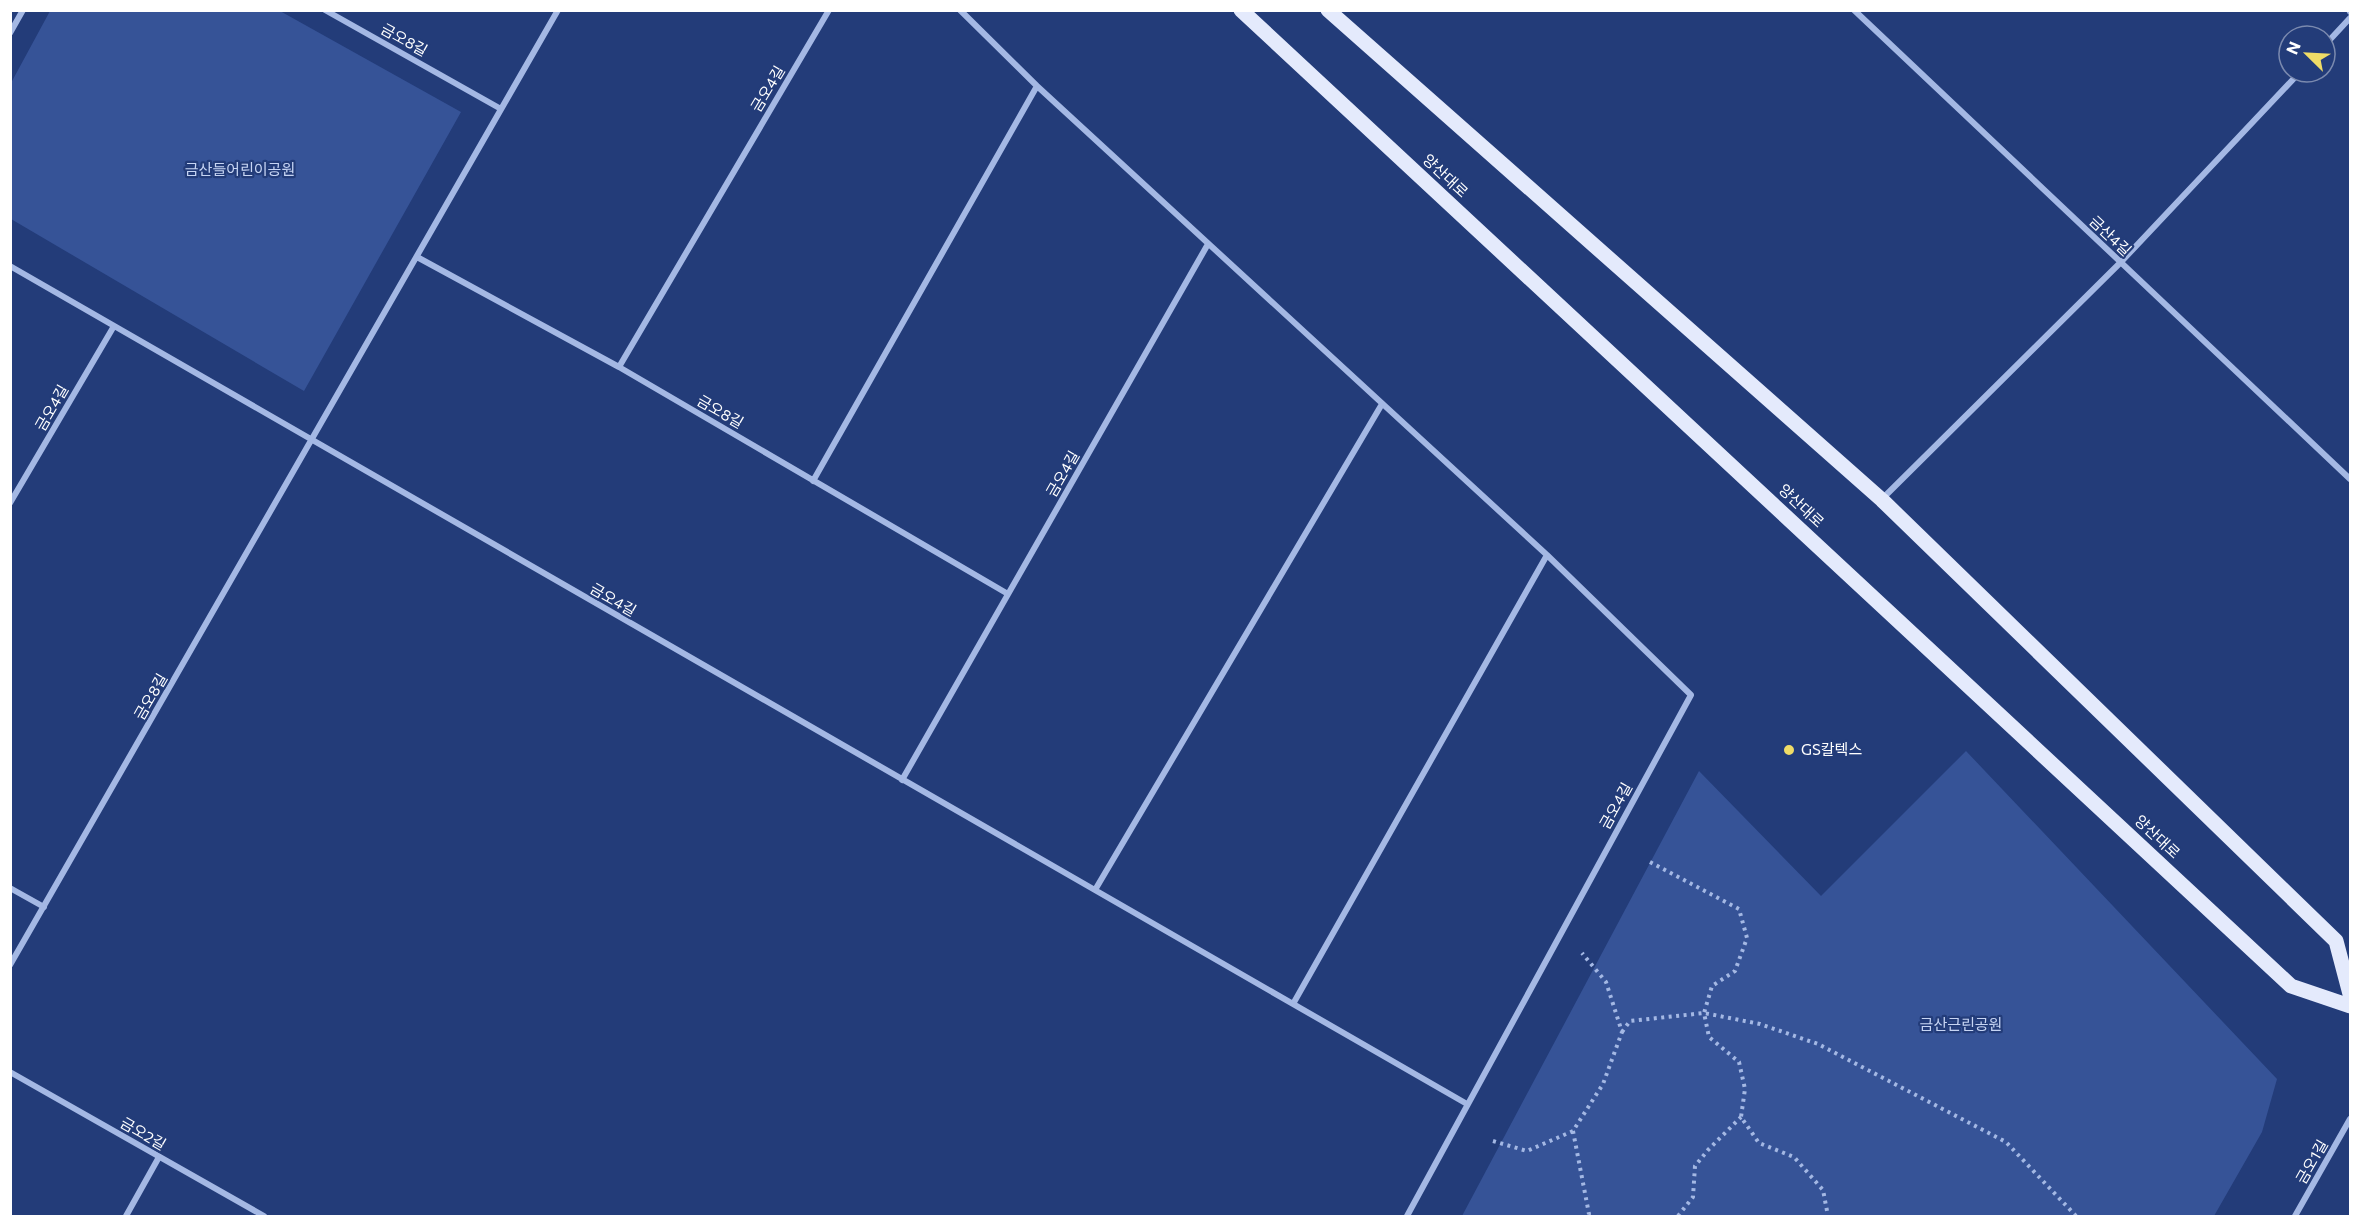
<svg xmlns="http://www.w3.org/2000/svg" width="2361" height="1227" font-family="Commissioner,'Noto Sans KR',sans-serif">
  <rect width="100%" height="100%" fill="#233c79"/>
  <path fill="#365397" d="M50,11H280L461,112L304,391L11,219V83Z
    M1966,751L2277,1079L2262,1132L2214,1216H1462L1699,771L1821,896Z"/>
  <g fill="none" stroke-linecap="round" stroke-linejoin="round">
    <path stroke="#a4b8e4" stroke-width="4" stroke-dasharray="3 4.5" stroke-linecap="butt" d="M1650,862L1739,909L1747,938L1735,971L1712,986L1704,1013L1709,1037L1739,1062L1745,1089L1741,1117L1759,1143L1794,1157L1823,1190L1828,1216
      M1622,1032L1630,1021L1704,1013L1760,1024L1818,1044L2006,1142L2076,1216
      M1573,1131L1589,1214L1587,1216
      M1493,1141L1527,1151L1573,1131L1603,1084L1622,1032L1606,982L1582,953
      M1678,1216L1693,1197L1695,1166L1708,1150L1741,1117"/>
    <path stroke="#a4b8e4" stroke-width="6" d="M325,10L501,109
      M960,10L1037,86L1547,555L1691,695L1407,1216
      M1854,10L2350,479
      M2349,10L2350,12
      M10,33L23,10
      M2325,45L2350,18
      M417,257L619,367L1008,594
      M10,266L1467,1104
      M619,367L829,10
      M813,481L1037,86
      M1883,498L2121,262L2300,72
      M10,503L114,326
      M902,780L1208,244
      M10,888L44,907
      M1095,890L1382,404
      M10,965L558,10
      M1293,1004L1547,555
      M10,1072L264,1216
      M126,1216L159,1157
      M2295,1216L2350,1119"/>
    <path stroke="#e4eafc" stroke-width="15" d="M1241,10L2291,986L2350,1006
      M1328,10L1882,500L2336,941L2350,994"/>
  </g>
  <circle fill="#efdc67" stroke="#233c79" stroke-width="2" cx="1789" cy="750" r="6"/>
  <g text-anchor="middle" stroke-width="4.5" stroke-linejoin="round" paint-order="stroke">
    <g font-size="15" fill="#fff" stroke="#233c79">
      <text transform="translate(404 40) rotate(29)" y="5">금오8길</text>
      <text transform="translate(768 89) rotate(-59)" y="5">금오4길</text>
      <text transform="translate(1445 176) rotate(43)" y="5">양산대로</text>
      <text transform="translate(2110 236) rotate(43)" y="5">금산4길</text>
      <text transform="translate(52 408) rotate(-60)" y="5">금오4길</text>
      <text transform="translate(720 412) rotate(30)" y="5">금오8길</text>
      <text transform="translate(1063 474) rotate(-60)" y="5">금오4길</text>
      <text transform="translate(1801 506) rotate(43)" y="5">양산대로</text>
      <text transform="translate(613 600) rotate(30)" y="5">금오4길</text>
      <text transform="translate(151 697) rotate(-60)" y="5">금오8길</text>
      <text transform="translate(1616 806) rotate(-61)" y="5">금오4길</text>
      <text transform="translate(2157 837) rotate(43)" y="5">양산대로</text>
      <text transform="translate(143 1134) rotate(30)" y="5">금오2길</text>
      <text transform="translate(2312 1162) rotate(-60)" y="5">금오1길</text>
    </g>
    <g font-size="15" fill="#c7d5f4" stroke="#233c79">
      <text x="240" y="175">금산들어린이공원</text>
      <text x="1961" y="1030">금산근린공원</text>
    </g>
    <g font-size="15" fill="#fff" stroke="#233c79" text-anchor="start">
      <text x="1801" y="755">GS칼텍스</text>
    </g>
  </g>
  <rect width="2361" height="1227" fill="none" stroke="#ffffff" stroke-width="24"/>
  <g transform="translate(2307 54) rotate(294)"><circle r="28" fill="#233c79" stroke="#7b8aaf" stroke-width="1.5"/>
  <path d="M0-4.5L10 22L0 15L-10 22Z" fill="#efdc67"/>
  <text y="-9" font-size="16" font-weight="bold" text-anchor="middle" fill="#ffffff">N</text>
  </g>
</svg>
